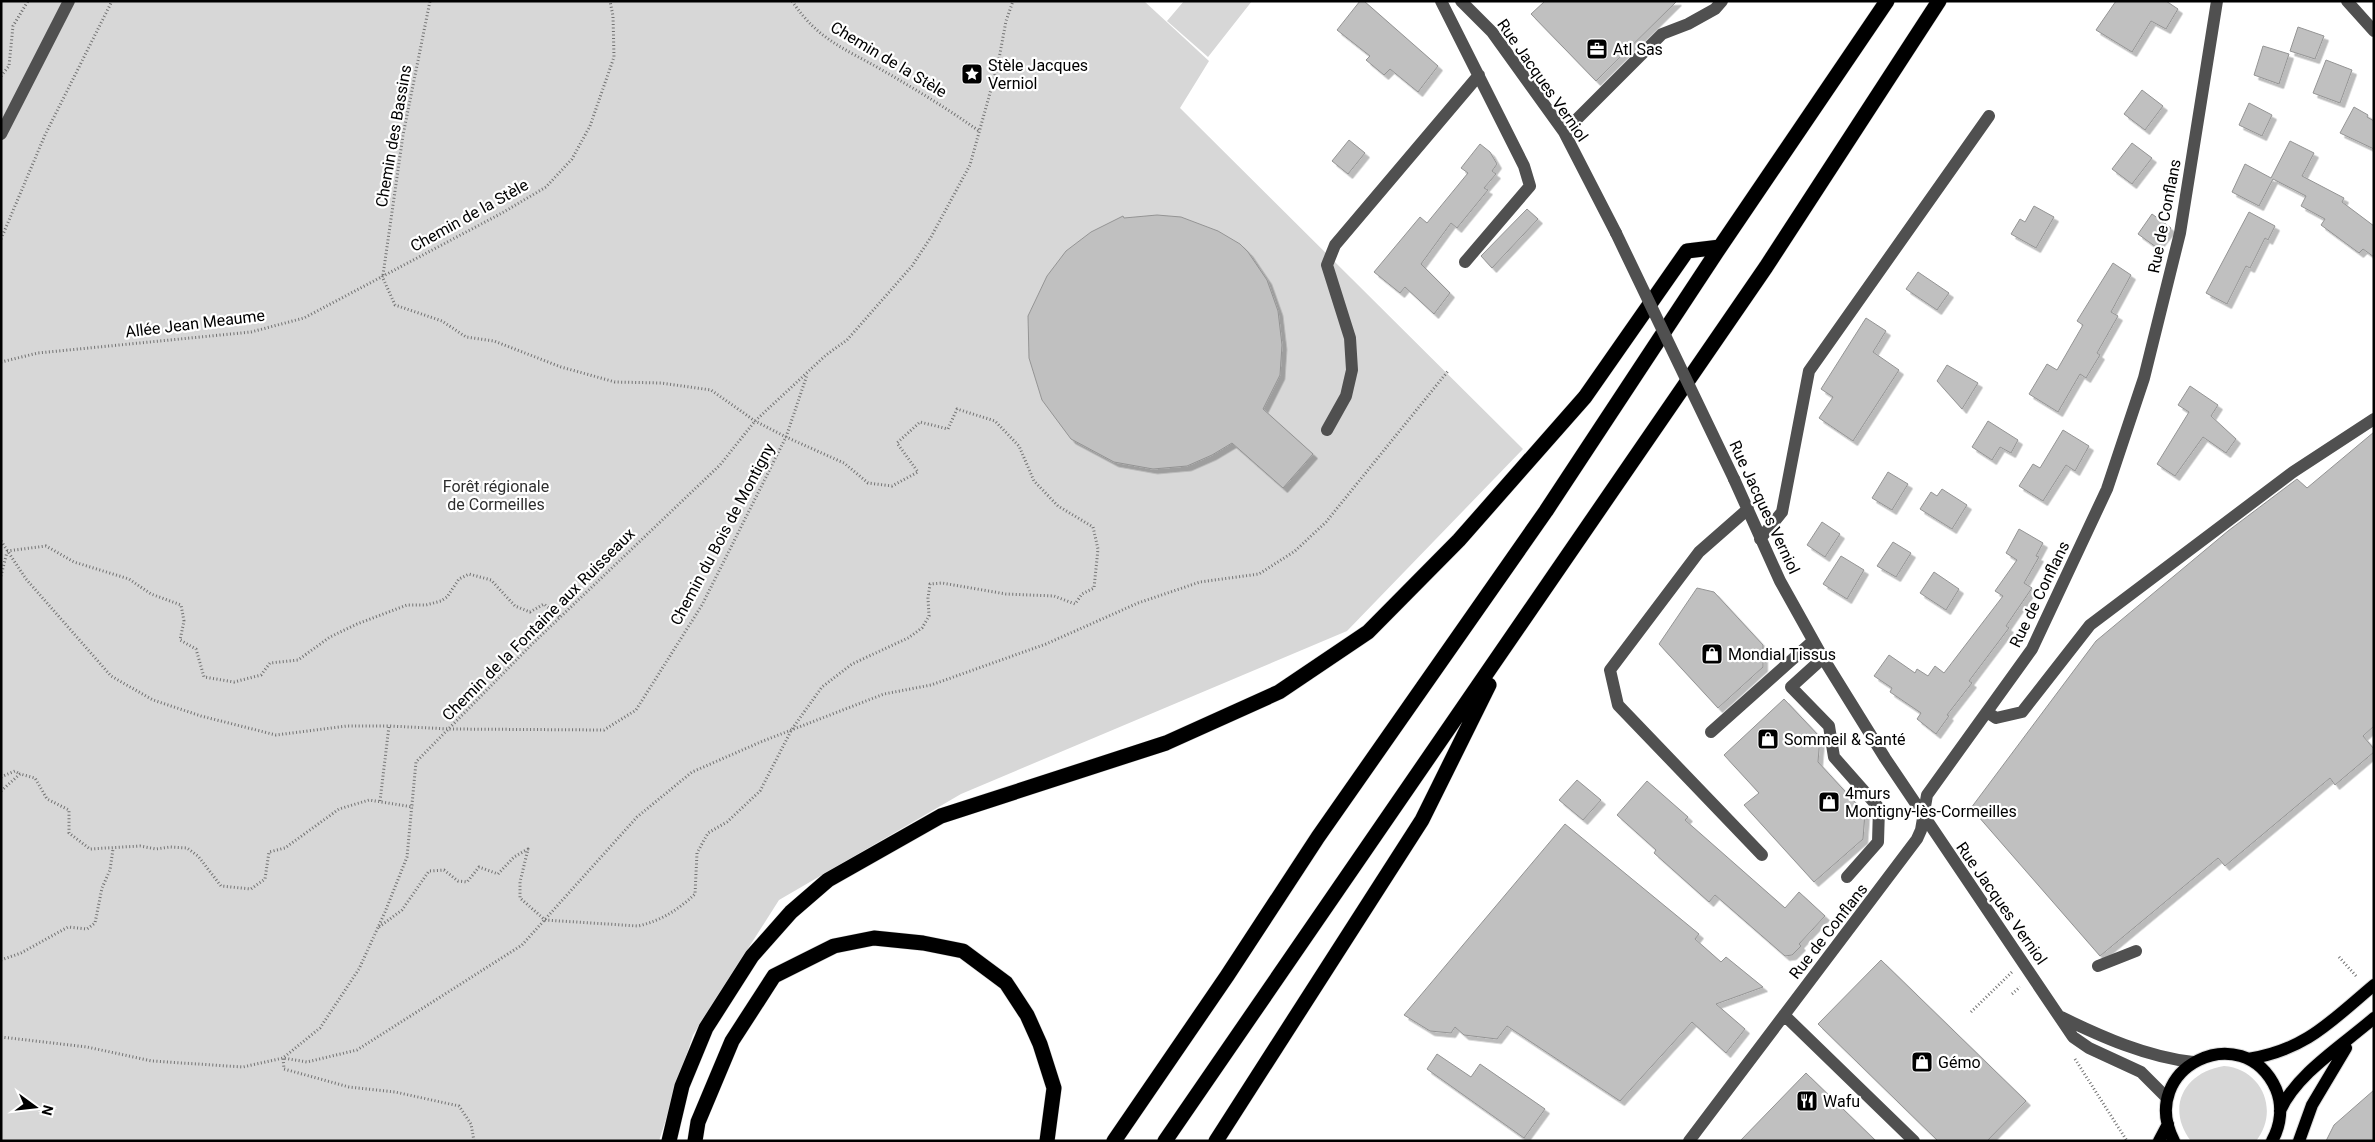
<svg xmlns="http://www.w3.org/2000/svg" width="2375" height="1142" font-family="Roboto,sans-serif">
  <defs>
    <filter id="shadow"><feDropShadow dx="4.5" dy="4.5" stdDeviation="0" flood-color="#0004"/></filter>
  </defs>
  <rect width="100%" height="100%" fill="#fff"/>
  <path fill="#d7d7d7" d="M1,1H1144L1209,61L1180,108L1523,449L1347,631L961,794L779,900L693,1035L659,1141H1Z
    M1184,1H1252L1208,57L1167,21Z
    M2224,1066C2262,1069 2280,1111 2256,1141H2191C2165,1107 2185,1072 2224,1066Z"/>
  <path fill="#c0c0c0" stroke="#949494" filter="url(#shadow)" d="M1360,1H1364L1438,66L1418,92L1390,69L1384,75L1366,60L1370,56L1337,30Z
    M1545,1H1677L1596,81L1531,14Z
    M2116,1H2166L2178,9L2166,29L2151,21L2132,52L2096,30Z
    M2298,27L2324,36L2315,59L2290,51Z
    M2263,46L2289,54L2279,84L2254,75Z
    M2326,60L2352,70L2340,103L2313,93Z
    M2142,90L2163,106L2145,130L2124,114Z
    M2249,103L2272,115L2262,136L2239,125Z
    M2354,107L2368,115L2367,117L2374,121V149L2340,133Z
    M1349,140L1365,153L1348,174L1332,161Z
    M2290,141L2314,153L2302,176L2344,198L2342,202L2374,226V257L2363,249L2359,253L2321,225L2325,219L2301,206L2306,196L2273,179L2259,206L2232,192L2245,164L2271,178Z
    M2132,143L2152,158L2132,184L2112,169Z
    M1480,144L1490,152L1497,164L1492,171L1496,174L1484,188L1488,190L1457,228L1451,223L1421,264L1450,293L1434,314L1405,287L1400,293L1374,272L1420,217L1427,223L1468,173L1461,168Z
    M2034,206L2054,217L2036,248L2011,234L2020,219L2025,222Z
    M1527,209L1538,219L1492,268L1481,256Z
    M2249,212L2275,226L2268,240L2265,238L2250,268L2246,266L2227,304L2206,293Z
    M2152,214L2171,228L2156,247L2138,234Z
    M1157,215L1181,217L1218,231L1240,244L1248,252L1267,280L1278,311L1282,345L1280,375L1263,409L1313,454L1283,488L1232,443L1212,455L1187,466L1153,469L1114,462L1071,439L1042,400L1029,358L1028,316L1047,276L1066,251L1091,232L1123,216L1124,218Z
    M2113,263L2131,275L2111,312L2118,316L2097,353L2100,355L2086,378L2080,374L2058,412L2029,394L2047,364L2057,370L2083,325L2077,321Z
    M1918,272L1949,293L1937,310L1906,289Z
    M1866,318L1886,331L1873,352L1899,370L1853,441L1819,418L1833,397L1821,389Z
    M1947,365L1978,383L1962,409L1937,381Z
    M2190,386L2218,405L2211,416L2236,439L2226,453L2203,437L2175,476L2157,464L2189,412L2178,405Z
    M1988,421L2018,440L2011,453L2000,447L1992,460L1972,447Z
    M2063,430L2089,446L2075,471L2066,465L2043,501L2019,486L2033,464L2040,468Z
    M2374,432V726L2363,736L2374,749V752L2335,785L2330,778L2225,866L2218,858L2100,956L1971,808L2096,641L2228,531L2297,479L2307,488Z
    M1888,472L1908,484L1892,510L1872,498Z
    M1942,489L1967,505L1952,529L1920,509L1931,492L1937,496Z
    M1822,522L1840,534L1825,557L1807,545Z
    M2019,529L2043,543L2036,556L2039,557L2024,583L2032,588L2006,626L2009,628L1969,681L1972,683L1947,715L1949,716L1936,734L1917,719L1921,713L1890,692L1892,688L1874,676L1889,655L1915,673L1917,669L1928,676L1935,666L1944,673L2003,596L1995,591L2017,560L2006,553Z
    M1893,542L1911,553L1896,577L1877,566Z
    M1841,556L1864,570L1847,599L1823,584Z
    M1934,572L1959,589L1946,610L1920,593Z
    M1697,588L1714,592L1763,645V667L1718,708L1659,644Z
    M1784,699L1820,737L1818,762L1865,813L1863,839L1814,882L1744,805L1759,793L1724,755Z
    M1577,780L1601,800L1583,820L1559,800Z
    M1647,781L1688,817L1685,820L1785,908L1799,892L1825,916L1799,944L1801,946L1792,955L1785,956L1715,895L1709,902L1654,853L1656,850L1617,815Z
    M1565,824L1699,934L1695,939L1721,962L1726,957L1763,987L1716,1004L1745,1029L1726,1053L1692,1022L1620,1101L1507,1026L1497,1039L1464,1035L1455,1027L1451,1033L1430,1031L1404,1015Z
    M1881,960L2026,1101L1987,1141H1938L1818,1024Z
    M1437,1054L1471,1077L1480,1064L1545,1109L1524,1138L1427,1069Z
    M1806,1073L1876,1141H1740Z
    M2374,1090V1141H2326L2334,1125Z"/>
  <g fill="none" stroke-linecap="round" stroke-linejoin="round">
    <g stroke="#dbdbdb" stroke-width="14">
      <path id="major" d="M2248,1059C2306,1050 2331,1021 2374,985
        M2280,1111C2296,1074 2343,1045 2374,1018
        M2159,1141L2168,1124
        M2174,1141C2136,1068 2243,1016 2276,1089C2283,1106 2281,1125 2272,1141
        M2299,1141L2312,1105L2346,1048"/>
    </g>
    <g stroke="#dbdbdb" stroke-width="16">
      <path id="highway" d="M669,1141L682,1086L706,1028L752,956L791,912L828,880L941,816L1166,743L1279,692L1368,632L1459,540L1585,397L1687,251L1720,247
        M695,1141L698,1122L732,1041L774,976L834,946L874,938L923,943L963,951L1006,983L1027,1015L1040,1044L1054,1088L1047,1141
        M1114,1141L1227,976L1318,837L1546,511L1720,247L1887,1
        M1165,1141L1766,267L1939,1
        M1216,1141L1422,820L1489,685"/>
    </g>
    <path stroke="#727272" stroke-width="3" stroke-dasharray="1 2.5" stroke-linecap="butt" d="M792,1C818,40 844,48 882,70C915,89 948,109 979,131
      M1,76L9,66L13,26L28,1
      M1,239L45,135L112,1
      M383,275L403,135L430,1
      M1,362L38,353L251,332L304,318L502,213L546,187L572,159L590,126L614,57L613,16L610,1
      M1,541L26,579L111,676L153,700L201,716L276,735L347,726H389L450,729L604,730L636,710L702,605L786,437L807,375
      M7,551L46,546L74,562L129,579L151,594L181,605L184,621L180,640L196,649L204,677L234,682L261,675L270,663L298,660L330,637L357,624L407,605H426L441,601L447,597L459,579L469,574L491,580L515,606L530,612L544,604L560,617
      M1,576L7,552
      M1,777L15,771L20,774
      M1,791L20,774L35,778L47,799L69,810V833L90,849L140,846L156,849L170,847L187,848L198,856L221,886L251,889L265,879L269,852L285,848L339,809L369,800L413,807
      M380,801L389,726
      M379,927L402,910L429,871L444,870L458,881L467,882L479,867L498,874L514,857L528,849L520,882V898L545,920L638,926C661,921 679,909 695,894L697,853L708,833L727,822L760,791L792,729L822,687L852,664L908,638L922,628L929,616L928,598L930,584L942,583L1006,594L1054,596L1075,604L1082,594L1094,588L1098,549L1093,527L1058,506L1034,481L1019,446L995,421L957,409L948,429L920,422L897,443L918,472L892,486L868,483L844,463L786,437L755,421L711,390L661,383L615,382L561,367L494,341L466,337L442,321L395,305L382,276
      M2339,957L2357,977
      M1,960L21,953L68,927L87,929L95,923L102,888L110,870L113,849
      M2012,994L2020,987
      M1971,1012L2012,972
      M1,1037L87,1047L152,1061L243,1067L283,1058L320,1028L359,969L385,912L407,857L416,762L531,645L720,465L755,421L826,355L847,340L912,266L931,237L970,165L998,64L1006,21L1013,1
      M2075,1059L2127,1141
      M474,1141L471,1124L459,1106L395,1092L349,1087L284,1069L283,1058L307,1062L357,1050L522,945L637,817L692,772L763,741L884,694L931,685L1046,644L1138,603L1200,582L1259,574L1295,551L1326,522L1448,371"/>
    <path stroke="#505050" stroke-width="12" d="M1441,1L1524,166L1530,186L1465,262
      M1461,1L1492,32L1564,132L1616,233
      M2347,1L2374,31
      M1564,132L1662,34L1688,24L1715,9L1722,1
      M1,134L69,1
      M1327,430L1346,396L1352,370L1350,338L1327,265L1335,245L1479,75
      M1734,479L1780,581L1823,658L1885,758L2073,1037L2089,1048L2141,1072L2167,1098
      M1748,509L1699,552L1610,670L1618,705L1762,855
      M1760,539L1782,512L1809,371L1989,116
      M1823,658L1791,687L1829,726L1834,757L1879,808L1878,842L1847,877
      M1987,712L1996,718L2022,712L2090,625L2293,472L2374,419
      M1711,732L1813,641
      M2098,966L2136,951
      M1784,1015L1914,1141
      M2061,1017C2102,1037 2147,1057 2193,1062
      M1689,1141L1917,839L1921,830L1927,795L2032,649L2107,489L2144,378L2180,233L2217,1"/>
    <use href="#major" stroke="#000" stroke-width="12"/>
    <use href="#highway" stroke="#000" stroke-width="15"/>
    <path stroke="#505050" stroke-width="12" d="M1616,233L1734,479"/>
  </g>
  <defs>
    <g id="office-square" transform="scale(1.125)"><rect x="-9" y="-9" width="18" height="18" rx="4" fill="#000" stroke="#fff"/><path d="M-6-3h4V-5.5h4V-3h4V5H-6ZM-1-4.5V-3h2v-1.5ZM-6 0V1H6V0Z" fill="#fff"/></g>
    <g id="sight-square" transform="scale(1.125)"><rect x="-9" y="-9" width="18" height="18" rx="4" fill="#000" stroke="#fff"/><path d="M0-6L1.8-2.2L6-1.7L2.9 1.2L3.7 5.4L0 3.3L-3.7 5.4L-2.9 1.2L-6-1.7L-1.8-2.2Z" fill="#fff"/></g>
    <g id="shop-square" transform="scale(1.125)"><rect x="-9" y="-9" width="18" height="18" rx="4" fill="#000" stroke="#fff"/><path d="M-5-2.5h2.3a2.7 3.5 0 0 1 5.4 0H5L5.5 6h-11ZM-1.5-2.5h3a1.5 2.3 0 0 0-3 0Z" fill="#fff"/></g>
    <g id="restaurant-square" transform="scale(1.125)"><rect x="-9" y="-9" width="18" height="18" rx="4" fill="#000" stroke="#fff"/><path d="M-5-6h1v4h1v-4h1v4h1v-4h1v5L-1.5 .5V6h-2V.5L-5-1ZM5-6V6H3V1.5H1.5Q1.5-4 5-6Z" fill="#fff"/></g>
  </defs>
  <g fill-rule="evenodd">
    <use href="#office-square" x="1597" y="49"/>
    <use href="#sight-square" x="972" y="74"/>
    <use href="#shop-square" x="1712" y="654"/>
    <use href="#shop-square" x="1768" y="739"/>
    <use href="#shop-square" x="1829" y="802"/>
    <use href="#shop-square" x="1922" y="1062"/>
    <use href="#restaurant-square" x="1807" y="1101"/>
  </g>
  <g text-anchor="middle" stroke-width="4.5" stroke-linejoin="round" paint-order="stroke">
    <g font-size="16" fill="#000" stroke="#fff" text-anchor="start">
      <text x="1613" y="55">Atl Sas</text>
      <text x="988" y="71">Stèle Jacques<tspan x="988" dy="18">Verniol</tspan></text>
      <text x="1728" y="660">Mondial Tissus</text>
      <text x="1784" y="745">Sommeil &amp; Santé</text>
      <text x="1845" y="799">4murs<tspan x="1845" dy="18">Montigny-lès-Cormeilles</tspan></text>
      <text x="1938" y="1068">Gémo</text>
      <text x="1823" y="1107">Wafu</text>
    </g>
    <g font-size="16" fill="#000" stroke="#fff">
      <text transform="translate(889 59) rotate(31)" y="6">Chemin de la Stèle</text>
      <text transform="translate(1543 80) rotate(55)" y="6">Rue Jacques Verniol</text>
      <text transform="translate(393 136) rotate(-80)" y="6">Chemin des Bassins</text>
      <text transform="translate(469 215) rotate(-29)" y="6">Chemin de la Stèle</text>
      <text transform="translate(2164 216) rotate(-79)" y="6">Rue de Conflans</text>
      <text transform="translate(195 323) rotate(-7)" y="6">Allée Jean Meaume</text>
      <text transform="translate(1765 507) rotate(65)" y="6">Rue Jacques Verniol</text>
      <text transform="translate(722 534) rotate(-62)" y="6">Chemin du Bois de Montigny</text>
      <text transform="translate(2039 594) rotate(-64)" y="6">Rue de Conflans</text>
      <text transform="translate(538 624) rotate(-45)" y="6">Chemin de la Fontaine aux Ruisseaux</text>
      <text transform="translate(2002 903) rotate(55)" y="6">Rue Jacques Verniol</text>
      <text transform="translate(1828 931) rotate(-52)" y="6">Rue de Conflans</text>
    </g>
    <g font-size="16" fill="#2e2e2e" stroke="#fff">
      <text x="496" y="492">Forêt régionale<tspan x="496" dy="18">de Cormeilles</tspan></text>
    </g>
  </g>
  <rect width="2375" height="1142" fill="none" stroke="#000000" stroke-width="5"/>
  <g transform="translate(35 1107) rotate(105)" stroke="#ffffff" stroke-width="4" paint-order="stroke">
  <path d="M0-4L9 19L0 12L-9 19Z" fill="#000000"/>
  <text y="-8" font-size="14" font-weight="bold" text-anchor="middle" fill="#000000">N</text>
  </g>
</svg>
